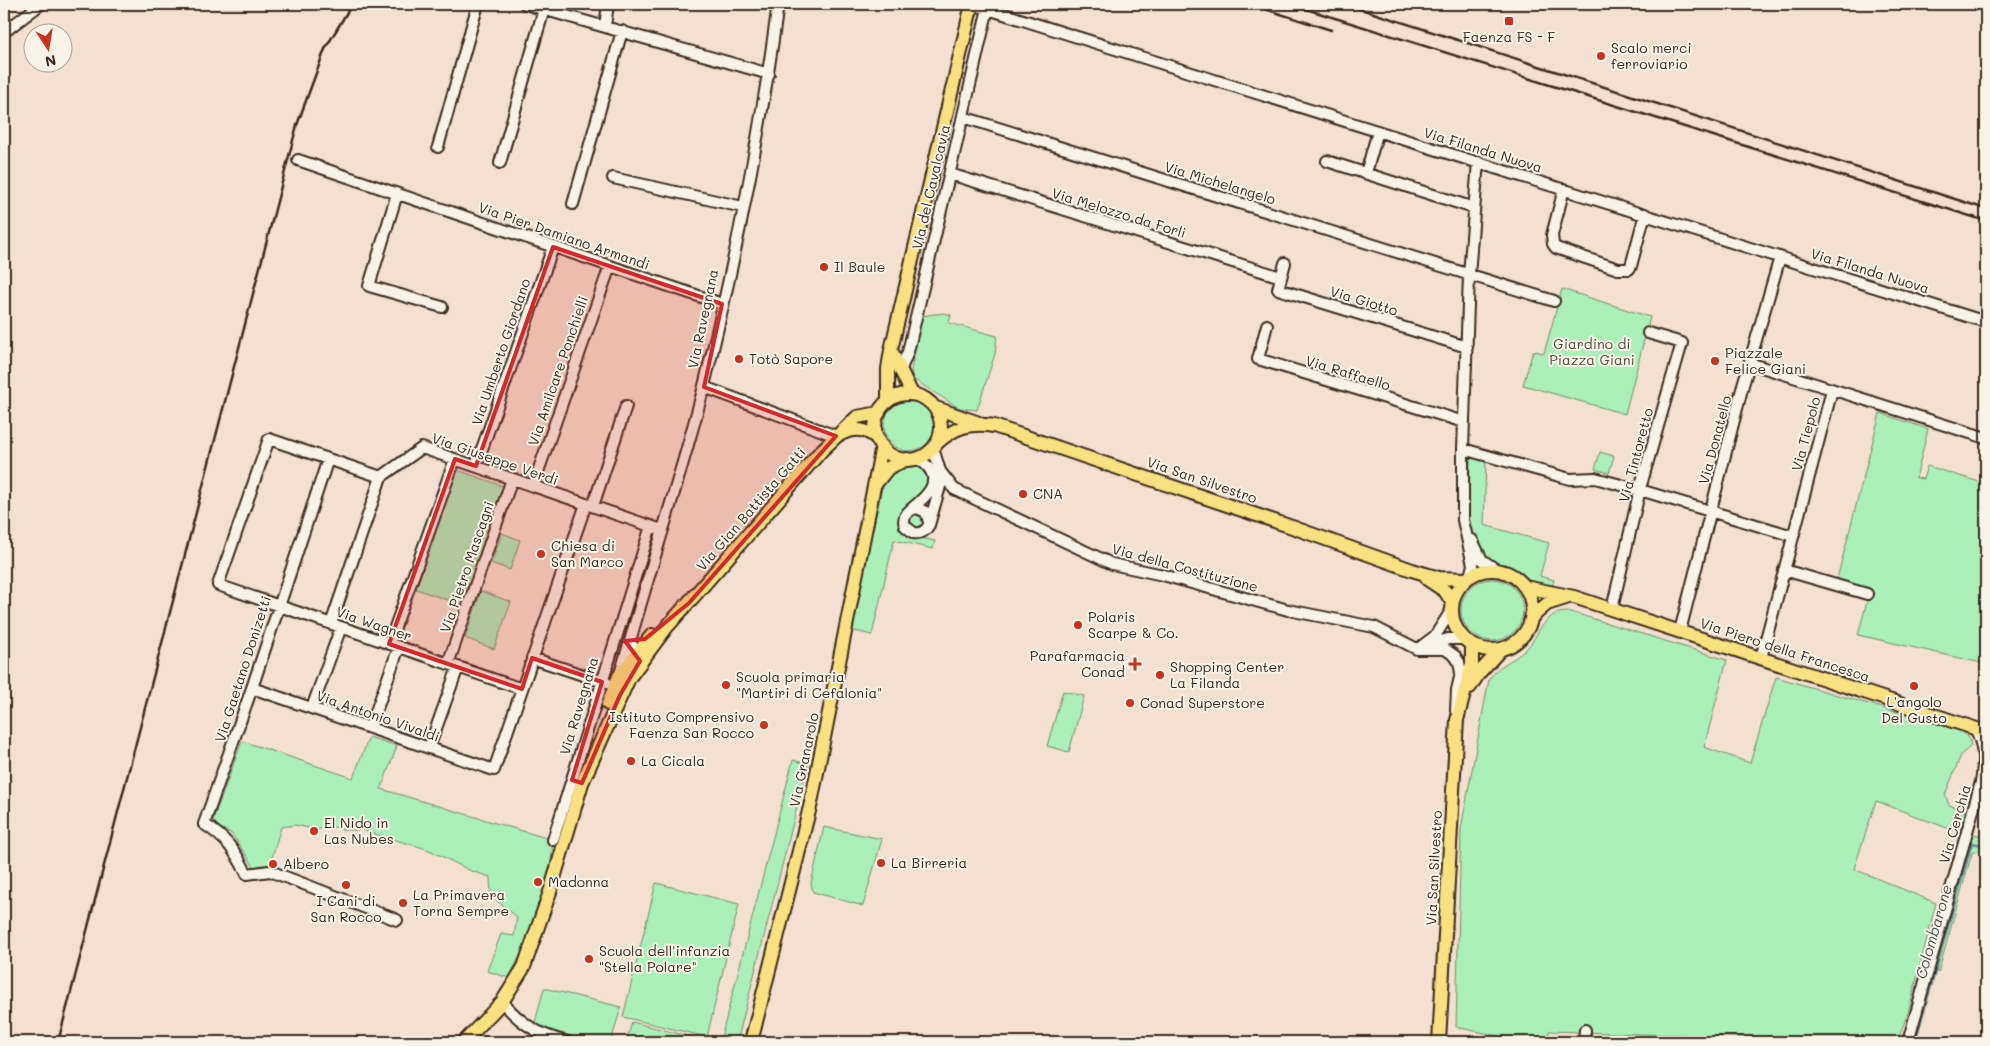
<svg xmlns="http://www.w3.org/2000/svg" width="1990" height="1046" font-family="Mali,sans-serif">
  <rect width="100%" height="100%" fill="#f2e1d0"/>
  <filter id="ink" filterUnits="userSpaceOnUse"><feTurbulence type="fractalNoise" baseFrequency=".02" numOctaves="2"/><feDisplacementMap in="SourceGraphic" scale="10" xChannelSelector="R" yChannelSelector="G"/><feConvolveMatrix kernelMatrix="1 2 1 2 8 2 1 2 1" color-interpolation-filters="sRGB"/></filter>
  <g filter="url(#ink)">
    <path fill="#abefb9" stroke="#738c6c" d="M1562,289L1650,317L1625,414L1523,385L1533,351L1544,353Z
      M943,313L951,315L949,323L997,336L995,354L977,410L959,408L913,379L911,370L921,316Z
      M884 426a25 25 0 1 1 50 0a25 25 0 1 1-50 0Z
      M1880,413L1928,429L1916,478L1923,479L1927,466L1986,484V664L1858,635L1870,590L1837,579Z
      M1600,452L1614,456L1609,473L1595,469Z
      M1470,454L1486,459L1484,525L1549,543L1540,576L1554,580L1552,587L1533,583L1513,569L1490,562L1484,557L1474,538L1469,520Z
      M912,465L927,471L931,483L903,513L917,537L935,541L933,549L894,540L872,635L850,630L883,484L898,468Z
      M457,470L503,486L462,605L416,589Z
      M914,512L926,516L923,529L910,528L907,517Z
      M502,533L520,540L510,570L491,563Z
      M1461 610a31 31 0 1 1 62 0a31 31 0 1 1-62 0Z
      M481,591L511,602L494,649L465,638Z
      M1571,612L1727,660L1704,747L1750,763L1776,677L1961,731L1969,738L1971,746L1961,755L1945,795L1949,805L1965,810L1960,833L1876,801L1854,869L1936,903L1908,1013L1897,1042H1797L1796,1039L1549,1031L1548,1042H1527L1456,1027L1461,829L1489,679C1502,662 1508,664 1523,652C1536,641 1538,626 1552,616C1557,612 1565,612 1571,612Z
      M1063,691L1084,696L1069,752L1047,746Z
      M369,737L397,746L381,789L553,840L549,883L536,923L509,978L487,971L501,934L514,936L517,917L491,896L490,877L471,871L427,849L361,830H343L328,825L318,830L295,825L281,827L270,864L254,867L232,834L219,827L213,820L242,741L353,778Z
      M793,760L808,764L737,1042H720Z
      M824,827L882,839L863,906L813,892L811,883Z
      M1970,833L1986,837V853L1977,851L1972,853L1938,973L1934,965Z
      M656,883L739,904L707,1037L623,1017Z
      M544,988L621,1007L611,1042H595L534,1026Z
      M632,1022L700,1039L699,1042H626Z"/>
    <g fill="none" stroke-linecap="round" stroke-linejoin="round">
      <path stroke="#698e98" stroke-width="2.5" d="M1915,1042L1972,843L1986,846"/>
      <g stroke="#3b2a1e" stroke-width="14">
        <path id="minor" d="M525,4L769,74
          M972,4L1986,322
          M605,26L608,4
          M4,32L41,4
          M963,117L1554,301
          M438,147L478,4
          M298,160L722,304
          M1327,161L1474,208
          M500,163L544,9
          M1366,173L1378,131
          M950,174L1281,277
          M613,178L743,207
          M1564,189L1552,235L1553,244L1556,248L1618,269H1629L1631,266L1645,214
          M397,194L369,286L442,307
          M573,204L622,31
          M1285,263L1278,289L1467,347
          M1267,325L1258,359L1464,422
          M1749,363L1986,438
          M900,371L908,352L988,8
          M704,387L836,436
          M933,448L940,471L954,489L1112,564L1163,575L1288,610L1374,627L1417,649H1445L1455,656L1459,662L1461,673L1457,690L1456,711
          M1463,449L1570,479L1595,478L1640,490L1793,536
          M328,459L252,688L204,824C227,839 234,849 247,874L270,871L397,920
          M910,459C918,459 922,460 927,466C944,483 923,499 910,510
          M476,466L553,247
          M533,486L610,266
          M593,506L626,406
          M929,522L926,512L917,508C907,510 902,517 905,526L914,533C921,534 925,532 929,525L941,483L940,475
          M1472,540L1482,560L1497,570
          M1784,570L1867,594
          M1470,576L1473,565L1463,520V449L1469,275L1478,162
          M1612,609L1641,485L1682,343L1648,333
          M331,624L381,477
          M1680,631L1743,385L1780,257
          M389,644L455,459
          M1428,645L1448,639H1464
          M1418,649L1435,636L1451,611
          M532,658L607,683
          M1761,658L1832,390
          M639,660L630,641C654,556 682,472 704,386C735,261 761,132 778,4
          M448,664L512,479
          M621,671L630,641
          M252,688L494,770L586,504
          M522,689L218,585L269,439L381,477L422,448L662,530
          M312,708L341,627
          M370,728L399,647
          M429,748L458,667
          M553,840L651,526
          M502,1002C523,1025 537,1034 567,1042
          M1584,1042L1585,1030
          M1908,1042L1981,782C1984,762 1985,747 1975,728"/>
      </g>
      <g stroke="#3b2a1e" stroke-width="16">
        <path id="major" d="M891,350L912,394
          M875 427a33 33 0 1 1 66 0a33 33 0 1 1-66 0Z
          M888,400V369L891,350L972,4
          M936,408L979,423
          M841,434C856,427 866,429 878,439
          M936,444C954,427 970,422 994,426L1292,527L1412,570L1439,578L1465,579
          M877,482L888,468L907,459
          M1452 610a40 40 0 1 1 80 0a40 40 0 1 1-80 0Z
          M1427,579L1445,591L1452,602
          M1525,587L1574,597L1986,732
          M1532,617L1547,604L1569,597
          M1470,687L1479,673L1501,649
          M608,704L619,676L652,635
          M464,1042L502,1002L524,967L550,892L582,783L629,678L667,627L821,451L857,417L879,413
          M751,1042L811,803L882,446
          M1439,1042L1457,720L1472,664V645"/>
      </g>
      <use href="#minor" stroke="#f7f3e8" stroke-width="10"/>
      <use href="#major" stroke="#f9e181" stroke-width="12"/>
      <path stroke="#3b2a1e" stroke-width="2.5" d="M1249,4L1331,30
        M1290,4L1986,221
        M1345,4L1986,209
        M58,1042L297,125L325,49L352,4"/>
    </g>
  </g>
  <path fill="#d62828" fill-opacity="0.2" stroke="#d62828" stroke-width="4" stroke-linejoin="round" d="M553,247L722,304L704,387L836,436L689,603L645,639L625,641L640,661L620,695L582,783L572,780L602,682L532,658L522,689L389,644L455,459L476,466Z"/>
  <g fill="#c8321e" stroke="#f7f3e8" stroke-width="2">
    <rect x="1504" y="16" width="10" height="10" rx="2.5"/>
    <circle cx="1601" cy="56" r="5"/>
    <circle cx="824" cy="267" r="5"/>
    <circle cx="739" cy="359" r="5"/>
    <circle cx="1715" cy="361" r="5"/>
    <circle cx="1023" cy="494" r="5"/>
    <circle cx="541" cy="554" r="5"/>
    <circle cx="1078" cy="625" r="5"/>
    <path d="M1132.5 656.5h5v5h5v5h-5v5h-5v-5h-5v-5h5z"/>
    <circle cx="1160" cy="675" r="5"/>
    <circle cx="726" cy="685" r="5"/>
    <circle cx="1914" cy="686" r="5"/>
    <circle cx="1130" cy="703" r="5"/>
    <circle cx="764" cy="725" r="5"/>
    <circle cx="631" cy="761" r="5"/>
    <circle cx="314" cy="831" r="5"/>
    <circle cx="881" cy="863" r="5"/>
    <circle cx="273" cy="864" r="5"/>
    <circle cx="538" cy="882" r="5"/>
    <circle cx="346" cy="885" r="5"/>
    <circle cx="403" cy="903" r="5"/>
    <circle cx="589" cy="959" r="5"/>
  </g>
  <g text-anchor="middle" stroke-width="4" stroke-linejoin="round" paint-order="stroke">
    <g font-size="14" fill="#3b2a1e" stroke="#f7f3e8" text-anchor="start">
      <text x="1509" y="42" text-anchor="middle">Faenza FS - F</text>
      <text x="1611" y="53">Scalo merci<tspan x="1611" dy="16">ferroviario</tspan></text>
      <text x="834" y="272">Il Baule</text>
      <text x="1725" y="358">Piazzale<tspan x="1725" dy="16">Felice Giani</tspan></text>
      <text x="749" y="364">Totò Sapore</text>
      <text x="1033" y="499">CNA</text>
      <text x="551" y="551">Chiesa di<tspan x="551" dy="16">San Marco</tspan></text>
      <text x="1088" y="622">Polaris<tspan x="1088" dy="16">Scarpe &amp; Co.</tspan></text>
      <text x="1125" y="661" text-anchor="end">Parafarmacia<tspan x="1125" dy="16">Conad</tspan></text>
      <text x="1170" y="672">Shopping Center<tspan x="1170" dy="16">La Filanda</tspan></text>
      <text x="736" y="682">Scuola primaria<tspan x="736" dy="16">"Martiri di Cefalonia"</tspan></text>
      <text x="1914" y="707" text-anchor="middle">L'angolo<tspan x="1914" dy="16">Del Gusto</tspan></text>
      <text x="1140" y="708">Conad Superstore</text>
      <text x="754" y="722" text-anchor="end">Istituto Comprensivo<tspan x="754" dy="16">Faenza San Rocco</tspan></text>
      <text x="641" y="766">La Cicala</text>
      <text x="324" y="828">El Nido in<tspan x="324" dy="16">Las Nubes</tspan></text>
      <text x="891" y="868">La Birreria</text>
      <text x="283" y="869">Albero</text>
      <text x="548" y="887">Madonna</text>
      <text x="413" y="900">La Primavera<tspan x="413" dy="16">Torna Sempre</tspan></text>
      <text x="346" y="906" text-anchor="middle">I Cani di<tspan x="346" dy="16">San Rocco</tspan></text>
      <text x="599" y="956">Scuola dell'infanzia<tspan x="599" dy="16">"Stella Polare"</tspan></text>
    </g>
    <g font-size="14" fill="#3b2a1e" stroke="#f7f3e8">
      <text transform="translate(1483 150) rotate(17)" y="5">Via Filanda Nuova</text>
      <text transform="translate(1220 183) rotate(17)" y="5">Via Michelangelo</text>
      <text transform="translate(931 187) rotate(-77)" y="5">Via del Cavalcavia</text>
      <text transform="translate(1119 213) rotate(17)" y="5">Via Melozzo da Forlì</text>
      <text transform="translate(564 236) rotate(19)" y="5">Via Pier Damiano Armandi</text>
      <text transform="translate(1870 271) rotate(17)" y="5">Via Filanda Nuova</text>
      <text transform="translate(1364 301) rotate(17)" y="5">Via Giotto</text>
      <text transform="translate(703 319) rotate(-78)" y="5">Via Ravegnana</text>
      <text transform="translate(501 352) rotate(-71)" y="5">Via Umberto Giordano</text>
      <text transform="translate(558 371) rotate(-71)" y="5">Via Amilcare Ponchielli</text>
      <text transform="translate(1348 373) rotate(17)" y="5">Via Raffaello</text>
      <text transform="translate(1806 434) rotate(-75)" y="5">Via Tiepolo</text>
      <text transform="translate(1715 440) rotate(-75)" y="5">Via Donatello</text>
      <text transform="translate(1636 455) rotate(-75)" y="5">Via Tintoretto</text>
      <text transform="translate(495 459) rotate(19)" y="5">Via Giuseppe Verdi</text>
      <text transform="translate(1202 480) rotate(19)" y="5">Via San Silvestro</text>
      <text transform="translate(751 509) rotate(-49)" y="5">Via Gian Battista Gatti</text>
      <text transform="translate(467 567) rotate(-71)" y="5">Via Pietro Mascagni</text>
      <text transform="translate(1185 568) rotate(15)" y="5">Via della Costituzione</text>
      <text transform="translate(374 624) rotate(19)" y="5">Via Wagner</text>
      <text transform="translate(1785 650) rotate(18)" y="5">Via Piero della Francesca</text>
      <text transform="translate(243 669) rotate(-72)" y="5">Via Gaetano Donizetti</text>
      <text transform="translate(579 706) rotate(-73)" y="5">Via Ravegnana</text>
      <text transform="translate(378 716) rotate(19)" y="5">Via Antonio Vivaldi</text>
      <text transform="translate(804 760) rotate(-78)" y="5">Via Granarolo</text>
      <text transform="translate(1955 824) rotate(-74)" y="5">Via Cerchia</text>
      <text transform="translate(1434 868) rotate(-87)" y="5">Via San Silvestro</text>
    </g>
    <g font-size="14" fill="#51513d" stroke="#f7f3e8">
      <text x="1592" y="349">Giardino di<tspan x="1592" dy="16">Piazza Giani</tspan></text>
    </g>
    <g font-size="15" font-style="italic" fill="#4e5451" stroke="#f7f3e8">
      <text transform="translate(1934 932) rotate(-74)" y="5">Colombarone</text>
    </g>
  </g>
  <rect width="1990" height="1046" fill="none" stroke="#f7f3e8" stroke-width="20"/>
  <rect x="10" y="10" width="1970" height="1026" fill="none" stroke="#3b2a1e" stroke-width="2" filter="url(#ink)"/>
  <g transform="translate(48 48) rotate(168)"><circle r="24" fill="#f7f3e8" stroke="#aca397"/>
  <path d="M0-4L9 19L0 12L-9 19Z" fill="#c8321e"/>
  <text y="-8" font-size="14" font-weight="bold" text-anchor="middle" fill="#3b2a1e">N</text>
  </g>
</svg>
